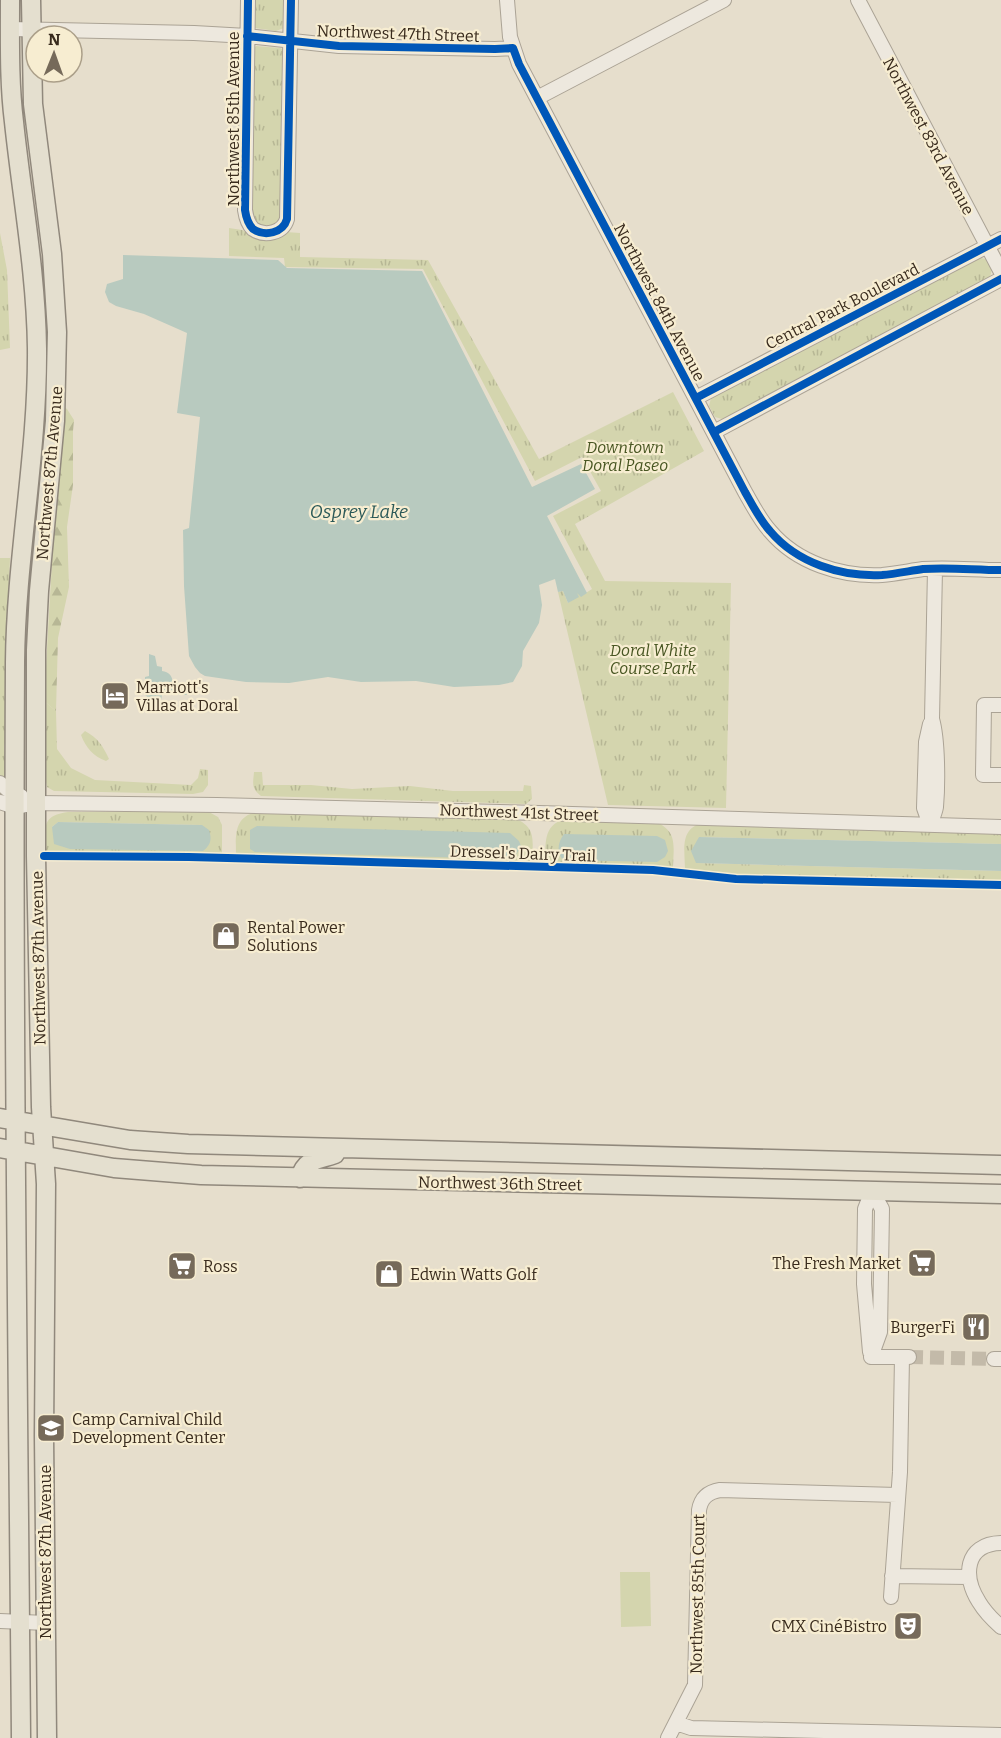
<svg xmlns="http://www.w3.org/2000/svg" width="1001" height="1738" font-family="Bitter,serif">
  <defs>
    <pattern id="grass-tufts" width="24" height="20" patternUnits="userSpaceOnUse" patternTransform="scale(1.5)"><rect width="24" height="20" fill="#d4d5ae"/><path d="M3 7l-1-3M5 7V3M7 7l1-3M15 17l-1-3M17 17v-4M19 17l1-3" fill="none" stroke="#b7b795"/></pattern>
    <pattern id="forest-firs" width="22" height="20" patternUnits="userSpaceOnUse" patternTransform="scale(1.5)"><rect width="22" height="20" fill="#d4d5ae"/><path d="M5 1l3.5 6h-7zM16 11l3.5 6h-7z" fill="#b7b795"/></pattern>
  </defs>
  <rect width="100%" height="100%" fill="#e6decc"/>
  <path fill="url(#grass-tufts)" fill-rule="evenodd" d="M253,0H287L284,28L276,31L255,28L252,24Z
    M256,46L280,48L284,50L283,217L278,225L266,229L251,221L253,50Z
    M229,228L242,230L256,236L286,232L300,233V257L428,260L539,459L673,392L704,451L575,524L605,581L731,583L726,808L608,805L558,592L563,591L568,603L577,593L578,592L581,596L592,589L553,516L601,491L582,457L535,481L423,269L285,267L284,258L229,256Z
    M0,233L7,270L10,348L0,350Z
    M976,257L986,259C993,267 993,273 987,281L729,418L722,419L715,417L709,406L711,398Z
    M0,558H10L5,693L6,740L4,746C5,764 10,786 0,802Z
    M44,701L56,711L57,749L71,768L95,780L191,785L198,778L200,769L208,770V785L203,792L193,794L54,791L47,787L46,782Z
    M85,731C98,738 103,746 109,759L106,761C93,756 86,748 81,735Z
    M254,772H262L263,785H311L352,789L410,786L453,791H523L524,785L531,786L532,799L526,804L261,796C251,788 253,784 254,772Z
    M68,812H209L218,817L222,825V856L46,853C46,829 39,816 68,812ZM58,822L202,825L52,827Z
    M253,813L516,819C538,828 532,844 532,864L236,856C236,839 233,819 253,813Z
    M565,819L656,822C679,832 673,848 673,870L545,865C546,845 542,825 565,819Z
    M703,823L1001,831V844L699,837L696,863L1001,871V882L730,876L685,871C685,851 679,828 703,823Z"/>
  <path fill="url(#forest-firs)" d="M61,405L67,409L74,420L73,431V485L67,527L69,587L58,638L56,711L44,701Z"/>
  <path fill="#d4d5ae" d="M620,1572H650L651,1626L621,1627Z"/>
  <path fill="#b8cabf" d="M123,255L278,260L287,268L422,271L532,487L581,464L595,489L547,516L587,593L581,597L577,593L579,597L568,603L563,591L558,592L555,579L539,585L542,605L539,623L523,651L522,666L513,682L499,685L454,687L416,681L361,682L328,677L289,683L246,682L205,676L200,673L195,667L189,656L184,586L183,530L189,528L200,417L177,413L187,333L144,314L116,306L109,302L105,292L107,284L123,279Z
    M149,654L155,656L157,666L162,667V671C169,672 172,675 173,683H178V688L184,689L187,695H162L161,700L150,699L145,695V677L149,676Z
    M58,822L202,825L209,830C212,839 211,845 203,851L70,849L54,844L52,827Z
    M257,826L510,833L519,841L521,846L516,855L509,859L255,852L250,849V830Z
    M564,834L657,836L665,840L668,851L665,857L657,862L563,860C556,852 558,842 564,834Z
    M699,837L1001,844V871L696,863L691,851Z"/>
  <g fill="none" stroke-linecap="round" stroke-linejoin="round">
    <path stroke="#c3baa9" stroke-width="14" stroke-dasharray="14 7" stroke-linecap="butt" d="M909,1357L994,1359"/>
    <g stroke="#aba395" stroke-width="16">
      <path id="minor" d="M248,0L245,210C246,217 248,224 253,229C265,237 283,233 287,219L291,0
        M507,0L510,37L519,64L745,492C753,506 760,520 770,531C797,563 841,577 882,575C895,574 909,571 923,569C949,567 975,570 1001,570
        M858,0L1001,272
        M10,29L194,33L247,36L339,46L495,49L513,48
        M537,98L724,0
        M696,398L1001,239
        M714,432L1001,279
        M1001,705H984L983,775H1001
        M930,724L926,742L924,808L930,825
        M0,783L8,790L21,796
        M0,802L15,807L36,803L217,805L539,813L1001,827
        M930,825C932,819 935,813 936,807C938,784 938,740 932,719L935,569
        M870,1352L864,1284L865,1209L872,1191
        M871,1357L880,1332L882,1209L872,1191
        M871,1357H909
        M994,1359H1001
        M1001,1543C964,1544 963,1577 979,1602C985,1612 993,1620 1001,1627
        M892,1576L969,1577
        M891,1597L900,1472L902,1357
        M0,1621L46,1623
        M676,1723L691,1728L1001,1735
        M668,1738L695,1685L699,1510C701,1498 708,1492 720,1490L897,1495"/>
    </g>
    <g stroke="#90887c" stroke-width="21">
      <path id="major" d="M10,0C10,41 9,82 14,122C22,198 36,272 37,348C38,453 16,557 15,662C13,1021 18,1379 21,1738
        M31,0L33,104L52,254L57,332L55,421L39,591L36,650V856L41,1107L46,1184L44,1436L47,1738
        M0,1118L130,1140L188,1144L1001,1165
        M0,1148L114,1168L201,1175L1001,1194
        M300,1178C305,1158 319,1160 335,1154"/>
    </g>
    <use href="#minor" stroke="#ede8de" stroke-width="14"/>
    <use href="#major" stroke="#e4dfcf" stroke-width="18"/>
    <g stroke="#f7edd1" stroke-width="11">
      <path id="cycleway" d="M248,0L245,210C246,217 248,224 253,229C265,237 283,233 287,219L291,0
        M247,36L339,46L495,49L513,48L519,64L745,492C753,506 760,520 770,531C797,563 841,577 882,575C895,574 909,571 923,569C949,567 975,570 1001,570
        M696,398L1001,239
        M714,432L1001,279
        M44,856L189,857L621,869L653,870L736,879L1001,885"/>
    </g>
    <use href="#cycleway" stroke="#0057b8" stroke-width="8"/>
  </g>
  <defs>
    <g id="hotel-square" transform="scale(1.5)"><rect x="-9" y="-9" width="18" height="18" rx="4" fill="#766a5a" stroke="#f7edd1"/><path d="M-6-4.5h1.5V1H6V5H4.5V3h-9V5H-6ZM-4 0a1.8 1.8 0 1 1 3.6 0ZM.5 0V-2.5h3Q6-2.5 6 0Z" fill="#fff"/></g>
    <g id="shop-square" transform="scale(1.5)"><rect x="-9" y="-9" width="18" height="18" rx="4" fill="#766a5a" stroke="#f7edd1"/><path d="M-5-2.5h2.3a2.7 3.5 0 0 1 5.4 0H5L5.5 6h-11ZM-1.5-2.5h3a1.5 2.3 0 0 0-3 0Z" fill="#fff"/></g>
    <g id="supermarket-square" transform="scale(1.5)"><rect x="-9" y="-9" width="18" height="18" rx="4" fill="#766a5a" stroke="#f7edd1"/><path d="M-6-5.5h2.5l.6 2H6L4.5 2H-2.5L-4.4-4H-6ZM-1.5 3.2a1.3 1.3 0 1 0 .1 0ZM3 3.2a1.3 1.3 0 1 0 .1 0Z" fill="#fff"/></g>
    <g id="restaurant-square" transform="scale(1.5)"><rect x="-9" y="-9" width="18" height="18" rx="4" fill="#766a5a" stroke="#f7edd1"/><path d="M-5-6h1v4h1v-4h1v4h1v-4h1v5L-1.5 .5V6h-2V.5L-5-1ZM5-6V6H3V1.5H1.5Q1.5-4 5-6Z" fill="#fff"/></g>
    <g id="school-square" transform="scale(1.5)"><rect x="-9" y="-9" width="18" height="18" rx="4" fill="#766a5a" stroke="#f7edd1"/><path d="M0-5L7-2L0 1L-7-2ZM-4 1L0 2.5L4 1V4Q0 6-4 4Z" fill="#fff"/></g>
    <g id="theatre-square" transform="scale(1.5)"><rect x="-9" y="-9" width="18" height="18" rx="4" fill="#766a5a" stroke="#f7edd1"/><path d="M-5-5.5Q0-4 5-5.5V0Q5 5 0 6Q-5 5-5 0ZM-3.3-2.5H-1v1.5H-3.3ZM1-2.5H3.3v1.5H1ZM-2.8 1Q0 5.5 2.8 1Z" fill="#fff"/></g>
  </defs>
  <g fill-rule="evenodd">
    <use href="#hotel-square" x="115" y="696"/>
    <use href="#shop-square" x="226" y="936"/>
    <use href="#supermarket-square" x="922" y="1263"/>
    <use href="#supermarket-square" x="182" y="1266"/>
    <use href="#shop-square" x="389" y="1274"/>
    <use href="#restaurant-square" x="976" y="1327"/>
    <use href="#school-square" x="51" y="1428"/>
    <use href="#theatre-square" x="908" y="1626"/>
  </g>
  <g text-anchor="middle" stroke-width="4.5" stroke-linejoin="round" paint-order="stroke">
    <g font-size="16" fill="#392b1d" stroke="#f7edd1">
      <text transform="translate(398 33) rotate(2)" y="6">Northwest 47th Street</text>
      <text transform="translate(233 119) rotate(-90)" y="6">Northwest 85th Avenue</text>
      <text transform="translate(929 136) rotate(62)" y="6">Northwest 83rd Avenue</text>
      <text transform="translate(660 302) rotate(62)" y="6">Northwest 84th Avenue</text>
      <text transform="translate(842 306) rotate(-27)" y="6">Central Park Boulevard</text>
      <text transform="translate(49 473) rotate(-85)" y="6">Northwest 87th Avenue</text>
      <text transform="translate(519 812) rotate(2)" y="6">Northwest 41st Street</text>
      <text transform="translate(523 853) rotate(2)" y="6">Dressel's Dairy Trail</text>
      <text transform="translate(38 958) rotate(-91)" y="6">Northwest 87th Avenue</text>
      <text transform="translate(500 1183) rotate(1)" y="6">Northwest 36th Street</text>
      <text transform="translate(45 1552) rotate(-90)" y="6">Northwest 87th Avenue</text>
      <text transform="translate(697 1594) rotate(-89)" y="6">Northwest 85th Court</text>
    </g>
    <g font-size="16" font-style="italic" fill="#485622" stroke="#f7edd1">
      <text x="625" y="453">Downtown<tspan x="625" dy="18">Doral Paseo</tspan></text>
      <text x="653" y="656">Doral White<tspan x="653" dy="18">Course Park</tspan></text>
    </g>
    <g font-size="16" fill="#392b1d" stroke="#f7edd1" text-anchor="start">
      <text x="136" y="693">Marriott's<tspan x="136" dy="18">Villas at Doral</tspan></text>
      <text x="247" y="933">Rental Power<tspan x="247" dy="18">Solutions</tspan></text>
      <text x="901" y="1269" text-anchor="end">The Fresh Market</text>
      <text x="203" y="1272">Ross</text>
      <text x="410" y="1280">Edwin Watts Golf</text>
      <text x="955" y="1333" text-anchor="end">BurgerFi</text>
      <text x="72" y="1425">Camp Carnival Child<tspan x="72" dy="18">Development Center</tspan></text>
      <text x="887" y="1632" text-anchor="end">CMX CinéBistro</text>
    </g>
    <g font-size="18" font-style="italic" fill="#2b5958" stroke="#f7edd1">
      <text x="359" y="518">Osprey Lake</text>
    </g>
  </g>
  <g transform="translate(54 54) rotate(1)"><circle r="28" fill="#f7edd1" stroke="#ab9f89" stroke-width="1.5"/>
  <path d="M0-4.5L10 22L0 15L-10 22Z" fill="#766a5a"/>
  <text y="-9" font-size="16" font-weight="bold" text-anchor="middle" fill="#392b1d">N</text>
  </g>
</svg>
